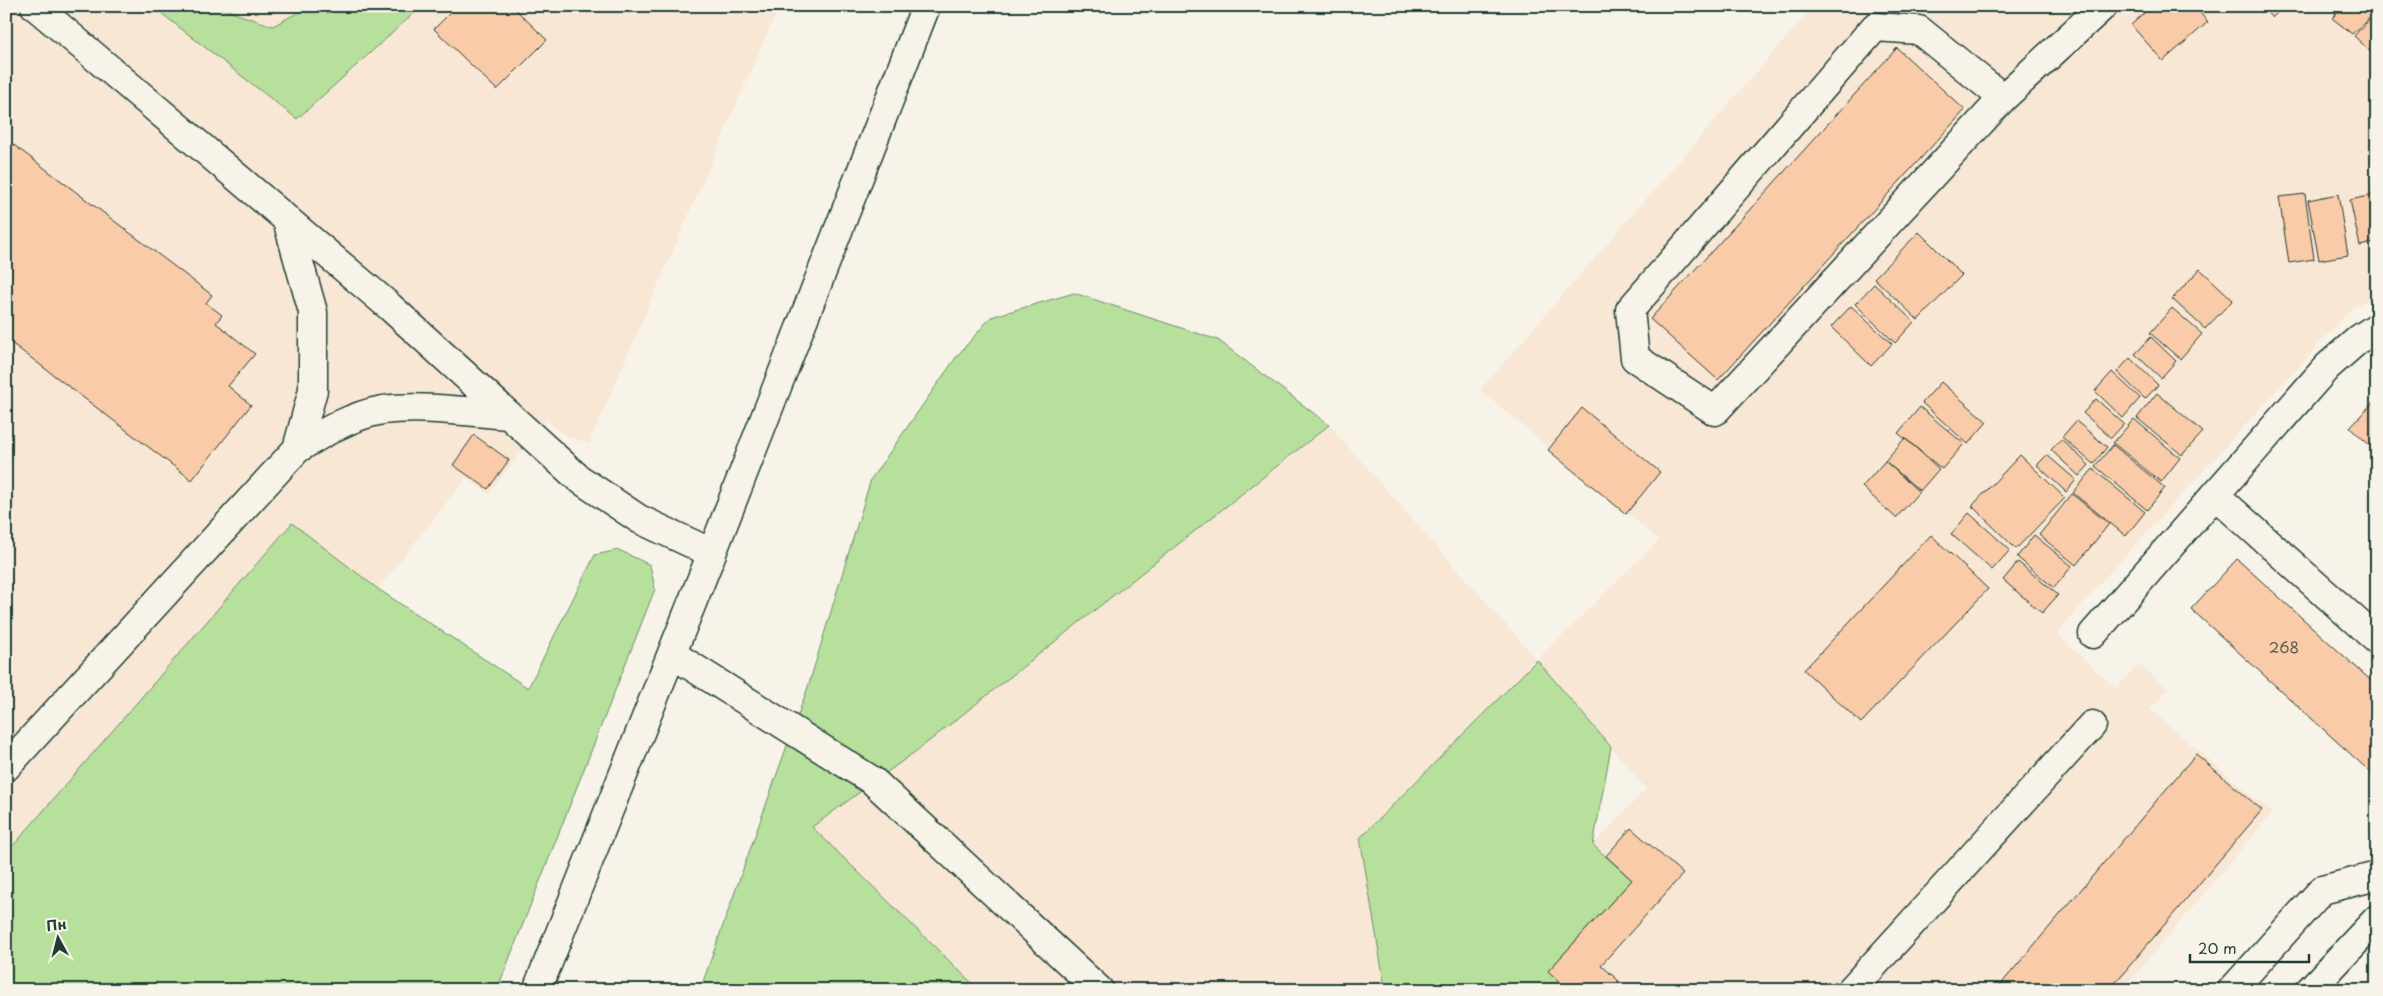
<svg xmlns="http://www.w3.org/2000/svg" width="2383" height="996" font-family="'Playpen Sans',sans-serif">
  <rect width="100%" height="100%" fill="#f7f3e8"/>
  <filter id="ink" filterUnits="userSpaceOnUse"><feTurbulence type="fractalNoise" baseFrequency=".02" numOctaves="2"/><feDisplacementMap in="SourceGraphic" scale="10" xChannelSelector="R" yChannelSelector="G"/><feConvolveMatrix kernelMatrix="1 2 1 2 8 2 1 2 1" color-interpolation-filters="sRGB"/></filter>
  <g filter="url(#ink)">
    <path fill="#f8e7d5" d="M6,6H779L589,444L562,434L546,419L489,494L466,478L378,589L292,523L6,854Z
      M1814,6H2377V296L2353,307L2101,582L2057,634L2116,689L2138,664L2168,689L2150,709L2272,813L2122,990H1568L1548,971L1632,880L1593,845L1646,789L1537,660L1383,990H979L812,827L919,749L1329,425L1537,660L1659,540L1480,390Z"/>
    <path fill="#b7e09d" stroke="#6b8e68" d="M152,6H228L231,12L273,26L310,6H422L297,119Z
      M1074,293L1218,340L1329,425L919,749L812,827L979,990H700L809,684L871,479L957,356L991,317Z
      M292,523L378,589L528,688L595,555L619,550L650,565L655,589L497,990H6V854Z
      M1537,660L1611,747L1593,845L1632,880L1548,971L1568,990H1383L1385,988L1360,838Z"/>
    <path fill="#facba8" stroke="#1f3d34" d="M457,6H512L547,40L497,90L434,29Z
      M2152,6H2194L2208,22L2163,61L2131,25Z
      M2261,6H2284L2272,18Z
      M2344,6H2377V11L2352,34L2332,18Z
      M2377,14V24L2372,19Z
      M2369,20L2377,28V46L2371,52L2354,36Z
      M1897,48L1965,110L1718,380L1650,319Z
      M6,139L212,295L206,303L222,315L216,323L255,354L228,386L251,405L192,480L6,339Z
      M2305,194L2314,259L2289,263L2279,197Z
      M2338,194L2348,255L2319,260L2308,200Z
      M2373,195L2377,214V242L2360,246L2350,200Z
      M1919,232L1962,275L1918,320L1874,278Z
      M2200,269L2233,300L2205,329L2172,299Z
      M1874,284L1914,322L1895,343L1855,304Z
      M1851,306L1892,344L1871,366L1831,327Z
      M2172,308L2202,334L2180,359L2150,333Z
      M2151,337L2176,361L2161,378L2135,354Z
      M2130,358L2158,385L2145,399L2117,372Z
      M2112,372L2140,398L2123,418L2095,391Z
      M1941,382L1987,422L1968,444L1922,403Z
      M2157,393L2203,432L2182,455L2137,418Z
      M2377,398V452L2350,427Z
      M2096,399L2124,424L2111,438L2083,413Z
      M1920,407L1964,444L1942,469L1898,433Z
      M1582,408L1660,472L1626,514L1548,450Z
      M2134,419L2180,458L2161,482L2113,443Z
      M2076,421L2107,447L2093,464L2062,437Z
      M474,435L509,460L488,489L453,465Z
      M1905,438L1939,469L1920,491L1885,461Z
      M2061,439L2089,465L2079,476L2051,450Z
      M2113,445L2165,488L2147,510L2095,466Z
      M2020,455L2065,498L2016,549L1972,506Z
      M2047,455L2076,480L2066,492L2037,465Z
      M1885,461L1919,492L1896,518L1862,487Z
      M2093,469L2145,512L2126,536L2073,493Z
      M2072,494L2109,524L2076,565L2039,535Z
      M1969,513L2010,550L1992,570L1951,534Z
      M1931,535L1988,589L1861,723L1804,670Z
      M2034,535L2072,566L2054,588L2017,557Z
      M2237,559L2377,686V778L2191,609Z
      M2018,562L2058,595L2042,613L2003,580Z
      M2196,754L2262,810L2109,990H1996Z
      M1631,828L1683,874L1601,965L1629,990H1568L1548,971L1632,880L1606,856Z"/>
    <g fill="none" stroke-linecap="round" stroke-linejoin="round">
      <g stroke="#1f3d34" stroke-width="31">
        <path id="minor" d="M35,6L389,306L578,478L639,519L712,553
          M2003,98L1919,30L1875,27L1630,310L1635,358L1715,411L2003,98L2103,6
          M297,449C323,433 352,415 383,410C421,405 471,412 509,415
          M2215,495L2377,640
          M2093,634L2327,367L2359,339L2377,327
          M672,654L873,781L1099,990
          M6,767L297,449L313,390V312L287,220
          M537,990L712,553L926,6
          M1851,990L2092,725
          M2232,990L2322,890L2377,876
          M2310,990L2377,919"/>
      </g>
      <use href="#minor" stroke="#f7f3e8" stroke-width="28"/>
    </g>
  </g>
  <g text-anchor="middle" stroke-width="5" stroke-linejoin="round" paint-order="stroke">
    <g font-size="15" fill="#566051">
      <text x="2284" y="653">268</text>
    </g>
  </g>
  <rect width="2383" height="996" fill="none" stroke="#f7f3e8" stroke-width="25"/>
  <rect x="12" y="12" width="2358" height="971" fill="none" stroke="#1f3d34" stroke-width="2" filter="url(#ink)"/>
  <g transform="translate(58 938) rotate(353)" stroke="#f7f3e8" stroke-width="4" paint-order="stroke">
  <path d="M0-4L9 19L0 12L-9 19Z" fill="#1f3d34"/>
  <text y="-8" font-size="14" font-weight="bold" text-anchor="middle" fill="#1f3d34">Пн</text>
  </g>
  <path d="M2190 954v8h119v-8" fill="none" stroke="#1f3d34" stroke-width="2.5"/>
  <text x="2198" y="954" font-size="15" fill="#1f3d34" stroke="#f7f3e8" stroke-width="4" paint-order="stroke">20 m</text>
</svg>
